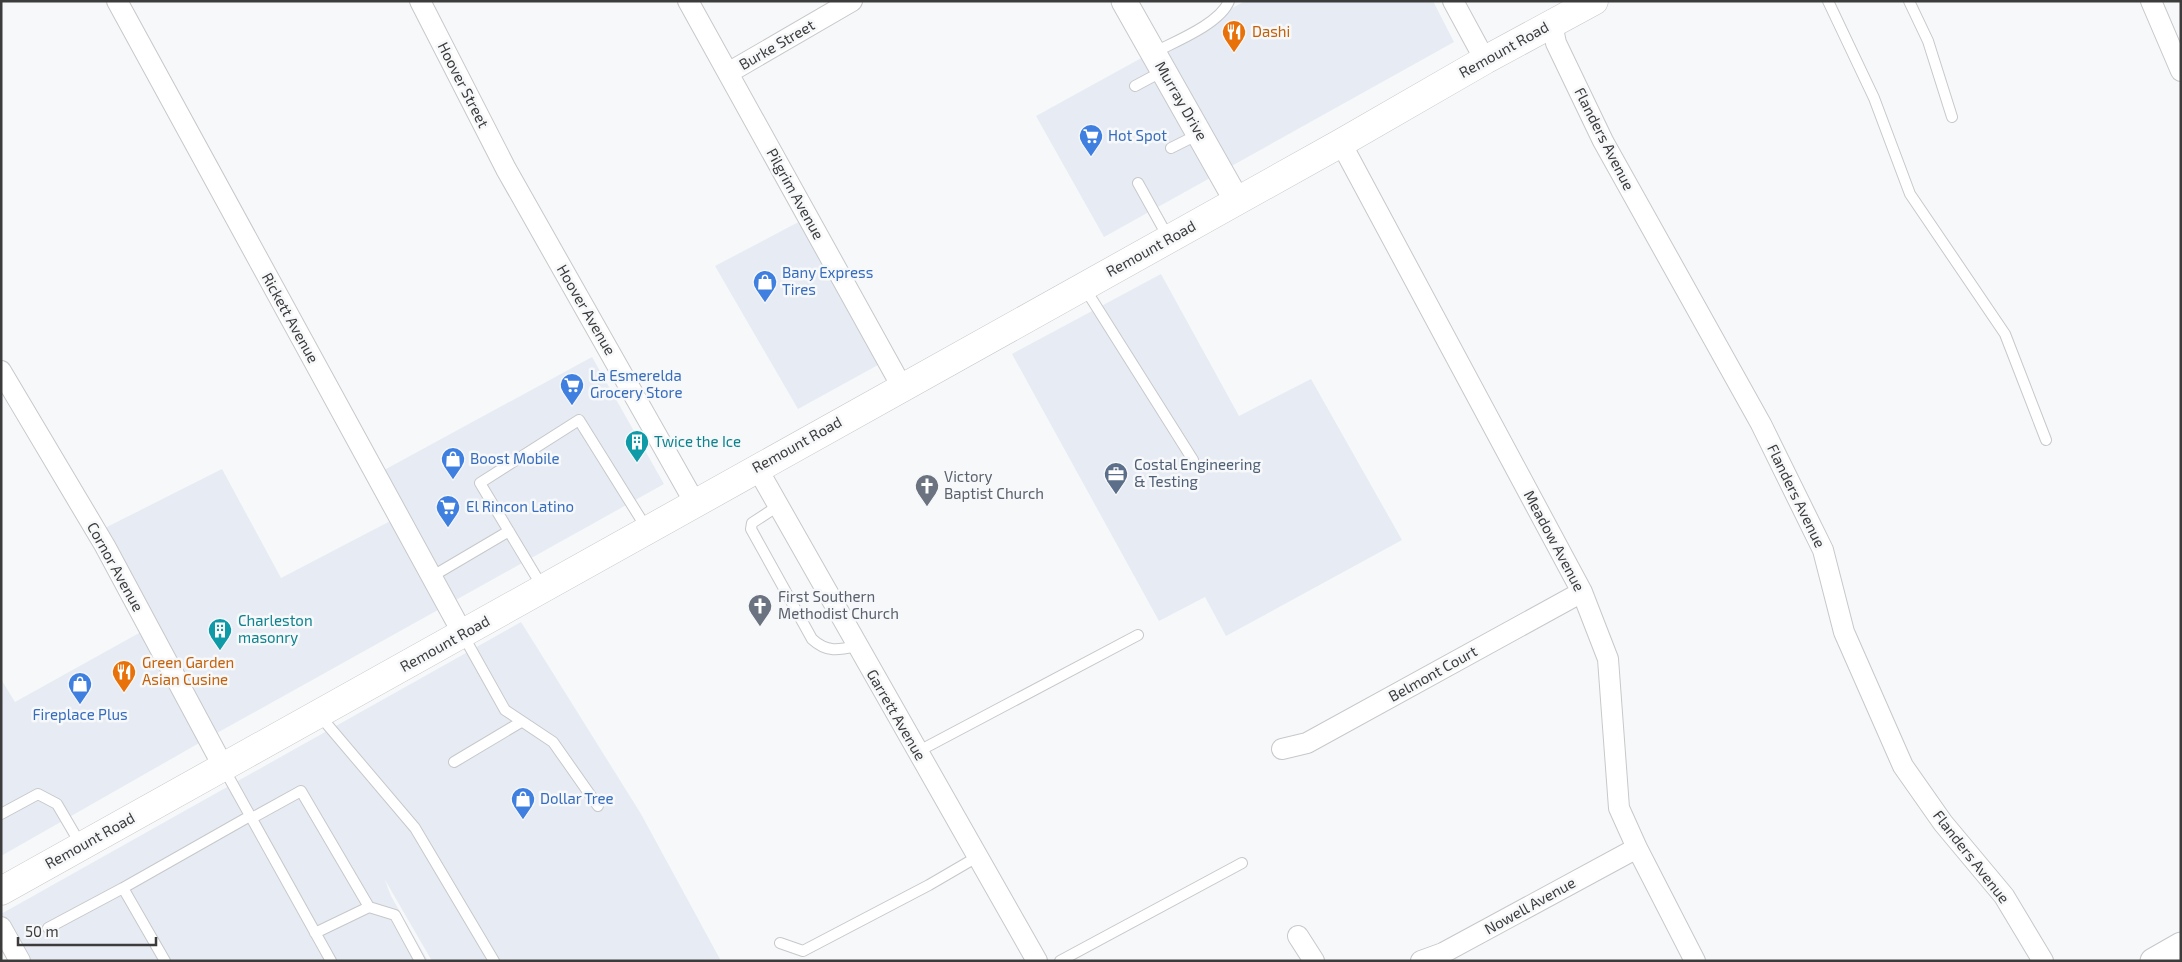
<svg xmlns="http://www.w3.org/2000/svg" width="2182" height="962" font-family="'Exo 2',sans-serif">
  <rect width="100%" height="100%" fill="#f7f8f9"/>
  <path fill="#e7ecf4" d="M1245,1H1433L1454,42L1104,237L1036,116Z
    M808,217L887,360L798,409L715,266Z
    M1161,274L1239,416L1311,379L1402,540L1226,636L1205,597L1159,621L1012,354Z
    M592,357L664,484L208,738L1,856V679L15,702L148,628L97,532L222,469L281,578L398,517L375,475Z
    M521,622L641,814L721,961H432L385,880L391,896L428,961H20L1,927V914Z"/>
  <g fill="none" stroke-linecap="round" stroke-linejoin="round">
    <g stroke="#c7c8ca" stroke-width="12">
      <path id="service" d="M1828,1L1874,98L1910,194L2005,334L2046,440
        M1909,1L1928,41L1952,117
        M1153,53C1174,42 1220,24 1229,1
        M1135,86L1163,71
        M1171,148L1199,134
        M1138,183L1168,237
        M1084,287L1193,460
        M778,506L752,523L751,529L812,639C827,653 839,650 857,646
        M431,577L509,531
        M543,588L480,483L579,420L647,529
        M463,635L505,710L553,742L598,806
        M320,716L415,828L494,961
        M917,752L1138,635
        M454,762L521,722
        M223,767L331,961
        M1,814L38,794L57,804L81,845
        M252,818L301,791L369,907
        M48,928L123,888
        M315,933L369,907L395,915L420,961
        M780,943L803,951L929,885L977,857
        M165,961L123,888L250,816
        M1060,961L1242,863"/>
    </g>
    <g stroke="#c7c8ca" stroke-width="22">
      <path id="minor" d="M117,1L463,634
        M420,1L506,169L695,503
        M688,1L902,387
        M1453,1L1485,60
        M2151,1L2181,71
        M1552,24L1556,43L1603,141L1761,424L1823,550L1844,632L1903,766L1943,823L2004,896L2043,961
        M728,73L852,1
        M1341,143L1582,592L1608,659L1619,808L1637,848L1695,961
        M1,371L105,546L223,766
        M757,468L1037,961
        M1282,749L1307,743L1582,592
        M1,927L20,961
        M1298,936L1314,961
        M1421,961L1443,953L1637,848"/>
    </g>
    <g stroke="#c7c8ca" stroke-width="27">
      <path id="tertiary" d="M1124,1L1237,201
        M2153,961L2181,945"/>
    </g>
    <g stroke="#c7c8ca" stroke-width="29">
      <path id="secondary" d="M1,891L1341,143L1485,60L1594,1"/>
    </g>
    <use href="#service" stroke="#fff" stroke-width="10"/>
    <use href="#minor" stroke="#fff" stroke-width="20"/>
    <use href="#tertiary" stroke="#fff" stroke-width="25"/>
    <use href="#secondary" stroke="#fff" stroke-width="28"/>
  </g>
  <defs>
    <g id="restaurant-pin" transform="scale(1.25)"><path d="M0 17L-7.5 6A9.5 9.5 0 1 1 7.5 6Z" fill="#e8710a" stroke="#f7f8f9"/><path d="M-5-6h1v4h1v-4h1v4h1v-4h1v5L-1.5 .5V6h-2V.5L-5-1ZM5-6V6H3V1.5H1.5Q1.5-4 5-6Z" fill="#fff"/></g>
    <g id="supermarket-pin" transform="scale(1.25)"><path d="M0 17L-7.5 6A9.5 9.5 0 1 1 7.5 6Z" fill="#3f7fe0" stroke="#f7f8f9"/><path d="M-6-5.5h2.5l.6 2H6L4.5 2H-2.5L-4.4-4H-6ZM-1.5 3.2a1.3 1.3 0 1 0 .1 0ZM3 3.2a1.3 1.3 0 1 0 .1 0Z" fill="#fff"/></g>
    <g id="shop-pin" transform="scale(1.25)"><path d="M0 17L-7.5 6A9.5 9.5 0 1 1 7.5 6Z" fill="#3f7fe0" stroke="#f7f8f9"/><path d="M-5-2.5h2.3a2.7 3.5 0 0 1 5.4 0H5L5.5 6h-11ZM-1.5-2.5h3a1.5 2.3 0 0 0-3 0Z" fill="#fff"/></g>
    <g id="building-pin" transform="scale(1.25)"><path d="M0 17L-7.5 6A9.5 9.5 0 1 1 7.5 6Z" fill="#0f9aa8" stroke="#f7f8f9"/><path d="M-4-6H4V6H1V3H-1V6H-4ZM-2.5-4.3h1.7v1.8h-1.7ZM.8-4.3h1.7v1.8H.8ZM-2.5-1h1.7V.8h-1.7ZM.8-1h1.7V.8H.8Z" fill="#fff"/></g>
    <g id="office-pin" transform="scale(1.25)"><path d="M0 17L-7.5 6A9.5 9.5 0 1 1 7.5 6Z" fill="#5c6f8a" stroke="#f7f8f9"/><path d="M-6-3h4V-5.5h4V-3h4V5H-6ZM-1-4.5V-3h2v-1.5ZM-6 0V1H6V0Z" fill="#fff"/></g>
    <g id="church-pin" transform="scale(1.25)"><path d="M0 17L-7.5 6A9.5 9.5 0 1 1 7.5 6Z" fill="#6b7280" stroke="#f7f8f9"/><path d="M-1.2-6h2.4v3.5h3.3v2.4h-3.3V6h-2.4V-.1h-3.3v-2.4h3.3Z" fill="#fff"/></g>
  </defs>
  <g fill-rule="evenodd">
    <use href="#restaurant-pin" x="1234" y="32"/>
    <use href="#supermarket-pin" x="1091" y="136"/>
    <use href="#shop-pin" x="765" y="282"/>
    <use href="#supermarket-pin" x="572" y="385"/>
    <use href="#building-pin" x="637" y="442"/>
    <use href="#shop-pin" x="453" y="459"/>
    <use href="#office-pin" x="1116" y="474"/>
    <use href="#church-pin" x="927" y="486"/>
    <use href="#supermarket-pin" x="448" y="507"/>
    <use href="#church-pin" x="760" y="606"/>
    <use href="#building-pin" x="220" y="630"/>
    <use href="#restaurant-pin" x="124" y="672"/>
    <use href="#shop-pin" x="80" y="684"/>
    <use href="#shop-pin" x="523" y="799"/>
  </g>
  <g text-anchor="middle" stroke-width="5" stroke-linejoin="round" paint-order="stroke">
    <g font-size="15" fill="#c56008" stroke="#f7f8f9" text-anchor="start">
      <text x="1252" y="37">Dashi</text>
      <text x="142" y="668">Green Garden<tspan x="142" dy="17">Asian Cusine</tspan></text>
    </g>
    <g font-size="15" fill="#3c3c3d" stroke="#f7f8f9">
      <text transform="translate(777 45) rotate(-30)" y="5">Burke Street</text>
      <text transform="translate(1504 50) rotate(-29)" y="5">Remount Road</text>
      <text transform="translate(463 85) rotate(63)" y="5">Hoover Street</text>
      <text transform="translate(1181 101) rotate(60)" y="5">Murray Drive</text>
      <text transform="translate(1604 139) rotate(63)" y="5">Flanders Avenue</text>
      <text transform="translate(795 194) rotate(61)" y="5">Pilgrim Avenue</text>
      <text transform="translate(1151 249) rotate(-29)" y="5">Remount Road</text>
      <text transform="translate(586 310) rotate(60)" y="5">Hoover Avenue</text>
      <text transform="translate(290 318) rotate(61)" y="5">Rickett Avenue</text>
      <text transform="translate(797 445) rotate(-29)" y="5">Remount Road</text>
      <text transform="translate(1796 496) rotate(64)" y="5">Flanders Avenue</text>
      <text transform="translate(1554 541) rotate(62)" y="5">Meadow Avenue</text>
      <text transform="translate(115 567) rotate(61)" y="5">Cornor Avenue</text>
      <text transform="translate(445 644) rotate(-29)" y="5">Remount Road</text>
      <text transform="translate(1433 674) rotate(-29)" y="5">Belmont Court</text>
      <text transform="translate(896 715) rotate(60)" y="5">Garrett Avenue</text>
      <text transform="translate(90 841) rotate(-29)" y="5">Remount Road</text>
      <text transform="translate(1971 857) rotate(52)" y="5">Flanders Avenue</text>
      <text transform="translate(1530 906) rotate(-29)" y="5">Nowell Avenue</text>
    </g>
    <g font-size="15" fill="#366cbe" stroke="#f7f8f9" text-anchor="start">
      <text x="1108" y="141">Hot Spot</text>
      <text x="782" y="278">Bany Express<tspan x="782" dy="17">Tires</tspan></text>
      <text x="590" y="381">La Esmerelda<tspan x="590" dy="17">Grocery Store</tspan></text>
      <text x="470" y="464">Boost Mobile</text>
      <text x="466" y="512">El Rincon Latino</text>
      <text x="80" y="720" text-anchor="middle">Fireplace Plus</text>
      <text x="540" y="804">Dollar Tree</text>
    </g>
    <g font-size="15" fill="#0d838f" stroke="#f7f8f9" text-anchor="start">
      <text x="654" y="447">Twice the Ice</text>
      <text x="238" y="626">Charleston<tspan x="238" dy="17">masonry</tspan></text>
    </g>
    <g font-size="15" fill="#4e5e75" stroke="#f7f8f9" text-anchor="start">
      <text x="1134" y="470">Costal Engineering<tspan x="1134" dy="17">&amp; Testing</tspan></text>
    </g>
    <g font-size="15" fill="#5b616d" stroke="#f7f8f9" text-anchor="start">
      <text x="944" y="482">Victory<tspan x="944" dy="17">Baptist Church</tspan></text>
      <text x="778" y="602">First Southern<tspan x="778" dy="17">Methodist Church</tspan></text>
    </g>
  </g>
  <rect width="2182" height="962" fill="none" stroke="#3c3c3d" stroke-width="5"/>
  <path d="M18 937v8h138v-8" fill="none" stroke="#3c3c3d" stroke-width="2.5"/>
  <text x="25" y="937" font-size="15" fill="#3c3c3d" stroke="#f7f8f9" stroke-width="4" paint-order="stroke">50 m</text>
</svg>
